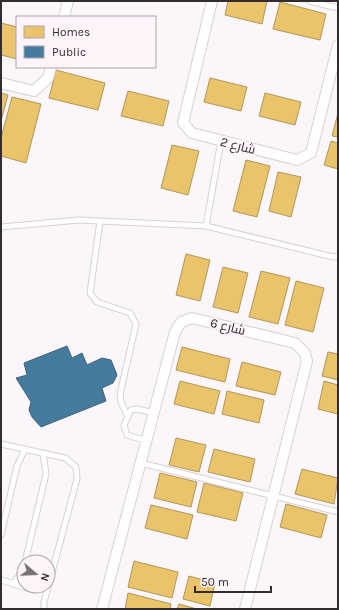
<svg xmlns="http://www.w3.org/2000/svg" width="339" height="610" font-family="Karla,Cairo,sans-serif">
  <rect width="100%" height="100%" fill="#fbf6f9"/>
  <path fill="#e9c46a" stroke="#b29659" d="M228,1H267L262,24L225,15Z
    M280,2L326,14L320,40L273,29Z
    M1,23L17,27V59L1,55Z
    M56,70L105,83L98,110L49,98Z
    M210,78L247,87L241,111L204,102Z
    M128,91L169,101L163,126L121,116Z
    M1,93L8,95L1,121Z
    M265,93L301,102L295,125L259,116Z
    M12,97L41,104L26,163L1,156V138Z
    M338,113V137L332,136Z
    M331,141L338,143V169L324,165Z
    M172,145L199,151L188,195L161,188Z
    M246,160L270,166L257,217L233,211Z
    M278,172L301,177L291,217L269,211Z
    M186,254L210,260L200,301L176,295Z
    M223,267L248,273L238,313L213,307Z
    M261,271L290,278L278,324L249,317Z
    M296,281L324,288L313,332L285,325Z
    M182,347L230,359L225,382L176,370Z
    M328,352L338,354V380L322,376Z
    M242,362L281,372L275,395L236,386Z
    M180,381L220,391L214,414L174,404Z
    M324,381L338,385V414L318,409Z
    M227,391L264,400L259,423L222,414Z
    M176,438L206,445L199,472L169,465Z
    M214,449L255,459L250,482L208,472Z
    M302,469L338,478L334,504L295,494Z
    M160,473L197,482L191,507L154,498Z
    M204,483L243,493L236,521L197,512Z
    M286,504L327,515L321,538L280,527Z
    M151,505L193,515L187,539L145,528Z
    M134,561L178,572L172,598L128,587Z
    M189,576L215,583L210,606L183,599Z
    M128,593L171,604L170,609H125Z
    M179,604L197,609H177Z"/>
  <path fill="#457b9d" stroke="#3f637c" d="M67,346L72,358L82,353L87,365L102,358L111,360L117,375L113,383L102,388L106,401L41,427L32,417L29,410L31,402L16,378L27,375L24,363Z"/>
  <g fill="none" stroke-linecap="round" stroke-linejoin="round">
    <g stroke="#d7d2d5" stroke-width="7">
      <path id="service" d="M309,1L338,8
        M100,221L90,293L97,302L130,313L136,324L120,394L121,402L127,415
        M206,226L221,141
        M1,227L79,220L206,226L333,257L338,256
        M147,441L127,435L124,425L131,410L137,409L154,413
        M1,444L65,458L76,467L77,479L44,602V609
        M141,463L338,512
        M1,535L17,466L25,449
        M25,562L46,474L43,453
        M1,580L30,589L48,587
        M13,584L21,573L24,564"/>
    </g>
    <g stroke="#d7d2d5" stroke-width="12">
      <path id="minor" d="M212,1L183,123L192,133L297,160L311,153L338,45
        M64,17L68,1
        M1,83L34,91L48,78L51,67
        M102,609L175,332L181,322L192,318L295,343L305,353L307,361L245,609"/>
    </g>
    <use href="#service" stroke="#fefefe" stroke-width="5"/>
    <use href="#minor" stroke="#fefefe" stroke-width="10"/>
  </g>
  <g text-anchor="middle" stroke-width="4" stroke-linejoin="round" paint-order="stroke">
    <g font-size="13" fill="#322c30" stroke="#fdf4fa">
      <text transform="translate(238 145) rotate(14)" y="5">شارع 2</text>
      <text transform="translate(228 326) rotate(14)" y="5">شارع 6</text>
    </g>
  </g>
  <rect width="339" height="610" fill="none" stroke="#322c30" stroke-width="4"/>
  <rect x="16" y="16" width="140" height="52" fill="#fdf4fa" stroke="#aca4a9"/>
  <rect x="24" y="26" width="20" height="12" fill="#e9c46a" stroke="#aca4a9"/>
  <text x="52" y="36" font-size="12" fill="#322c30">Homes</text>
  <rect x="24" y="46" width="20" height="12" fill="#457b9d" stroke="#aca4a9"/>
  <text x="52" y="56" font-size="12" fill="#322c30">Public</text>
  <g transform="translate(36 574) rotate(109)"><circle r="19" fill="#fdf4fa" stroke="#aca4a9"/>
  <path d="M0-3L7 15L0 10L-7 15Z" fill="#787376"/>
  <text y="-6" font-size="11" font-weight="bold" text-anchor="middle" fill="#322c30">N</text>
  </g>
  <path d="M195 586v6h76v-6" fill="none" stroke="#322c30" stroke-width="2"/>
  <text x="201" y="586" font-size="12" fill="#322c30" stroke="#fdf4fa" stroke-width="3" paint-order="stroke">50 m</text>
</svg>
